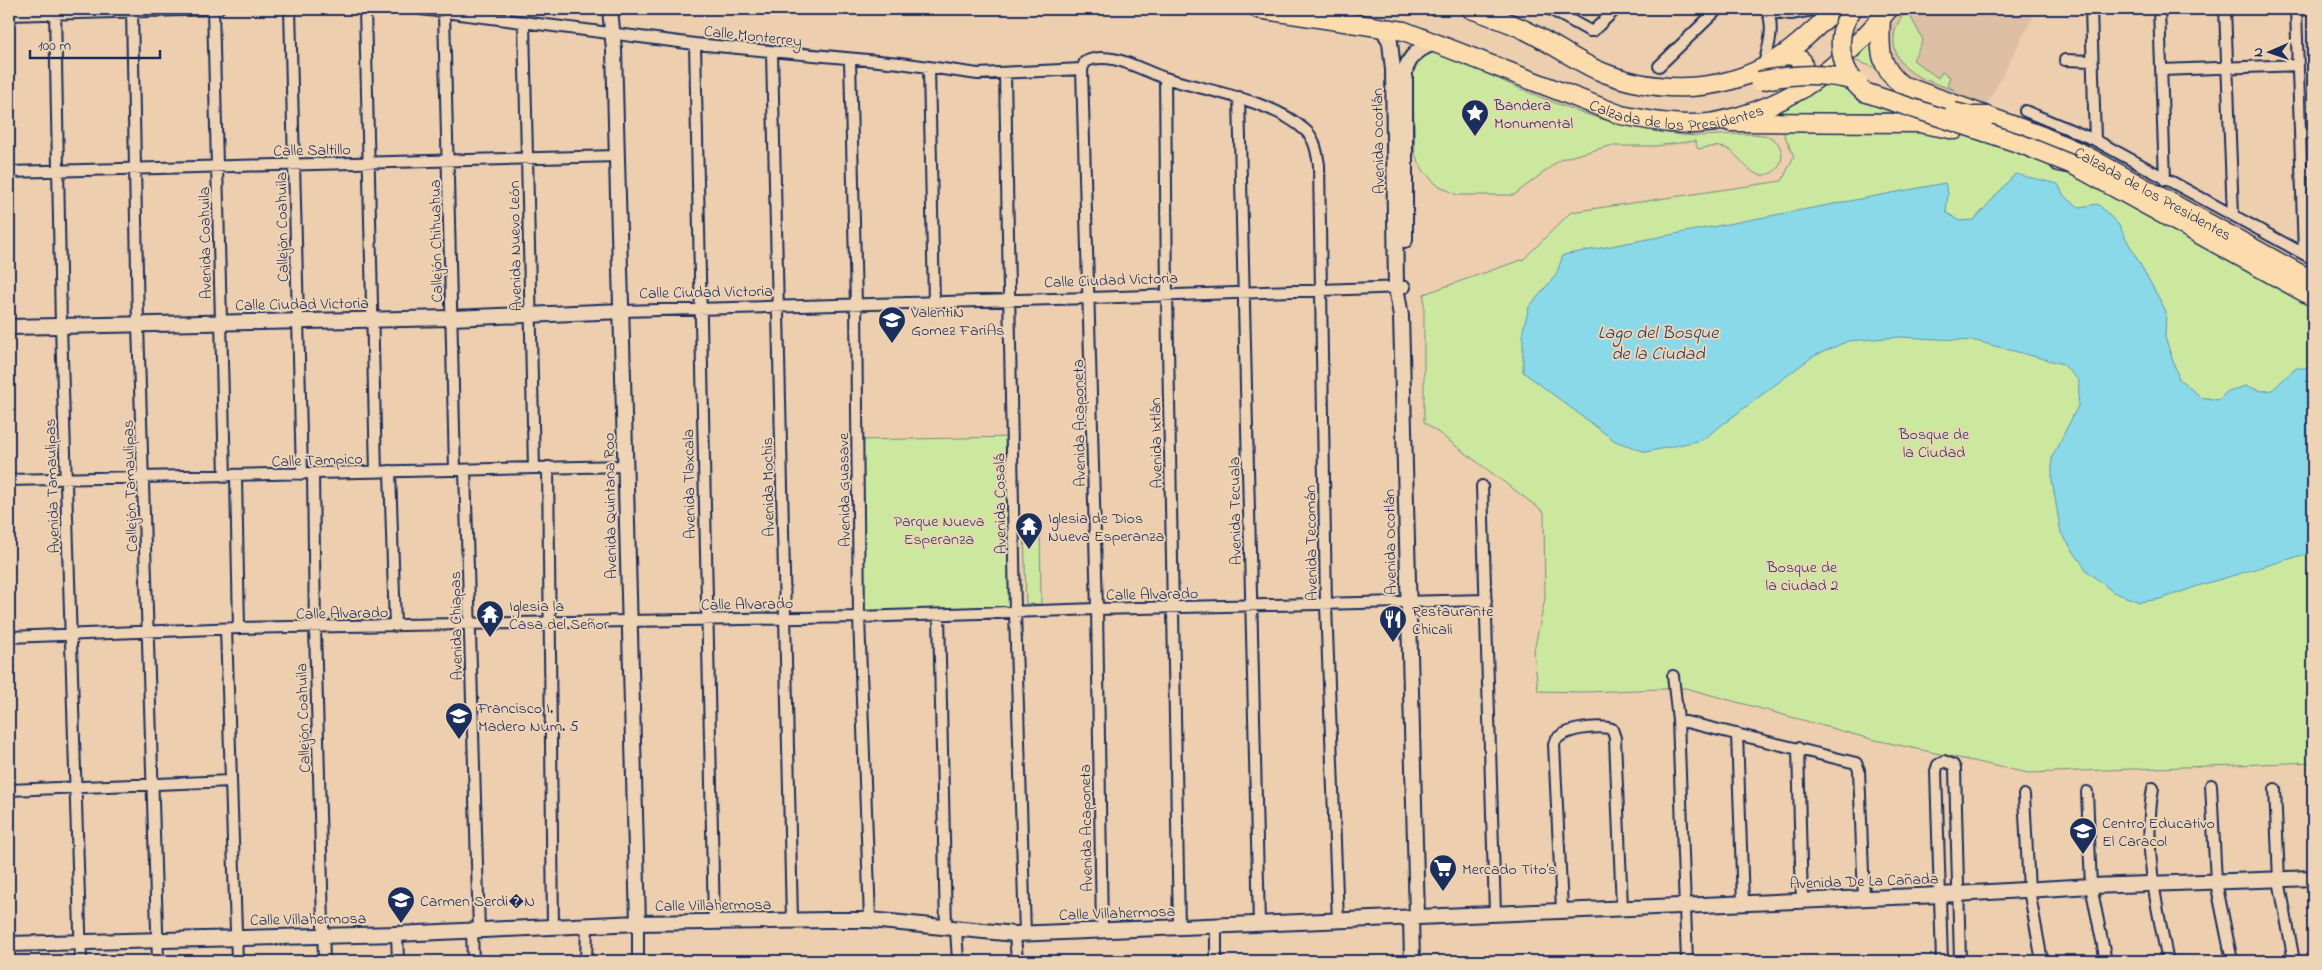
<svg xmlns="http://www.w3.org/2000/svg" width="2322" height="970" font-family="'Indie Flower',sans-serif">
  <rect width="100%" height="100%" fill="#edceae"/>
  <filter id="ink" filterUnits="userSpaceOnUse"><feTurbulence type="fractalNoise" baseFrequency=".02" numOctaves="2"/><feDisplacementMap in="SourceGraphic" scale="10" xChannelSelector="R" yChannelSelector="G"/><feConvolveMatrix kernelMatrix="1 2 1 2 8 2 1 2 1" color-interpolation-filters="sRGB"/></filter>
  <g filter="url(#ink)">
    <path fill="#dcbfa4" d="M1904,9H2037L1987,105L1919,83L1895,63L1891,26Z"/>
    <path fill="#cce89f" stroke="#748c7e" d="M1907,10L1923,40L1913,60L1938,78L1942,72L1950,77L1947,85L1954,90C1930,81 1902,76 1895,49C1891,33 1898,22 1907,10Z
      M1878,37L1888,72L1853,60Z
      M1432,49C1504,81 1575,118 1653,131C1667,133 1683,136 1698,136C1714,136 1757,131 1770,137C1785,144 1786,166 1771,173C1753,182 1743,160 1731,151C1721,144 1709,147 1698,149L1695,141L1655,146H1609L1561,159L1514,195H1457L1436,184L1423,170L1415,154L1412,64L1421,52Z
      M1827,83L1911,112L1771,114Z
      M1934,128L2024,148L2313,302V762L2028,773L1871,739L1686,688L1585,692L1538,691L1534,651L1545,599L1544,512L1424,422V294L1524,259L1571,212L1782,181L1794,156L1782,130Z
      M1014,437L1019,611L862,616L860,440Z
      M1040,521L1041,604H1026L1024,522Z"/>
    <path fill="#8ad9e8" stroke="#5e95b1" d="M2015,174L2058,184L2064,196L2079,207L2098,204L2118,224L2166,311L2165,337L2179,379L2201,397L2218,400L2228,391L2246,386L2262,391L2272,390L2296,368H2313V552L2201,585L2161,599L2139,602L2113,592L2087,571L2061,533L2052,481V457L2078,406L2079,381L2063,364L1976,341L1900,337L1848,341L1812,357L1702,440L1646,452L1615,441L1523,372V330L1529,307L1556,275L1563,255L1945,183L1948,193L1946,212L1959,221L1974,220Z"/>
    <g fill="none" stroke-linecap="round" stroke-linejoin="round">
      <g stroke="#1b2f5e" stroke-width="14">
        <path id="street" d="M55,9L61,326L81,961
          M132,9L138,324L158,961
          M213,9L225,477
          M290,9L302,474
          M365,9L376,472
          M421,9L695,44L900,63L978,74L1082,69
          M1550,9L1590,31H1593L1616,9
          M2091,9L2095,140
          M2159,9L2165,180
          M2225,9L2233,215
          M2296,9L2304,254
          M2296,10L2313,9
          M1768,11L1791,14L1818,9
          M444,12L455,470
          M9,15L218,9
          M524,23L534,468
          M695,44L714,923
          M772,53L792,920
          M850,60L856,304L859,617L870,920
          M2065,60L2092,61
          M1659,66L1718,9
          M1763,67C1768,50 1776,25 1766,9
          M929,69L934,302
          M2161,70L2298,65
          M1005,74L1015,612L1025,933
          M1165,78L1167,295L1179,927
          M1239,97L1259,924
          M2025,111L2095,140L2313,259
          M2301,171H2313
          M9,172L617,156
          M622,311L1090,298L1405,287
          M548,467L553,927
          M465,470L479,930
          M390,471L395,626
          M313,474L315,628L324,961
          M236,476L239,628
          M9,480L626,466
          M1482,486L1495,913
          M939,615L946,928
          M226,629L237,961
          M9,637L239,628L859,617L1097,609L1486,600
          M1673,676L1678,720L1687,961
          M1678,720L1856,763L1859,770L1864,898
          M1737,734L1743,903
          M1798,748L1802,901
          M2211,785L2216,882L2232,961
          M2153,788C2143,844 2156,906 2168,961
          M2275,789L2279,880L2294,961
          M9,790L231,781
          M2087,792L2091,886L2106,961
          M2024,795L2029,890L2042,961
          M1562,910L1554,744C1557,729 1600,724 1612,729L1615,738L1622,908
          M638,923V961
          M1216,926V961
          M956,929L958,961
          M472,931L473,961
          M1102,931L1097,609L1082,69L1085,62C1110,49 1142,71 1165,78C1207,91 1272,100 1305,130C1315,138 1317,153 1319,165L1326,605L1338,921
          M397,934L398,961
          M1015,934L1017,961
          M586,961L587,926
          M1942,961L1936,771L1938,765L1944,761L1953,765L1955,769L1960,961"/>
      </g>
      <g stroke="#1b2f5e" stroke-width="18">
        <path id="secondary" d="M610,9L614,50L638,923
          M1382,27L1390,42L1393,70L1396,287L1401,316L1417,917
          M1405,240V71C1410,55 1419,49 1434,43
          M9,327L451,318L622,311
          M1411,917L1412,961
          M9,944L397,934L638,923L827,920H870L1015,934L1940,895L2091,886L2313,878"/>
      </g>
      <g stroke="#1b2f5e" stroke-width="21">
        <g id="highway">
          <path id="s1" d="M1258,9L1404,31L1621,115C1652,121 1688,128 1720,121C1795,105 1840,66 1889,9"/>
          <path d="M1471,9C1490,16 1509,22 1527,31C1551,43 1573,59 1597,70C1658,96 1730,94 1785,54C1803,41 1820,24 1836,9"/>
          <path id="s2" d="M1881,17C1880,47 1877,65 1902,85L2042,136L2081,153L2313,281"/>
          <path d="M1784,55L1794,56L1802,61L1806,78L1802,89"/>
          <path d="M1730,122L1919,123L1955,130"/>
          <path d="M2059,162L2073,165L2088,173L2313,297"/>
        </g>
      </g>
      <use href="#street" stroke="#eed3b5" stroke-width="10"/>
      <use href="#secondary" stroke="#eed3b5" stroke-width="14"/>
      <use href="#highway" stroke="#fcdcac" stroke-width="18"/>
      <g stroke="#1b2f5e" stroke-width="21" stroke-linecap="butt">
        <path id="highway-bridge" d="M1853,9C1832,35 1840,72 1864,92L2021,144L2073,165
          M1759,81C1793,74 1824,72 1858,82
          M1954,112L1971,116H1988"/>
      </g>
      <use href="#highway-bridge" stroke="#fcdcac" stroke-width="18"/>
    </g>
  </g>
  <defs>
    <g id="sight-pin" transform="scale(1.4375)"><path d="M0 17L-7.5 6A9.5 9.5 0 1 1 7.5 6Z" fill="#1b2f5e" stroke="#eed3b5"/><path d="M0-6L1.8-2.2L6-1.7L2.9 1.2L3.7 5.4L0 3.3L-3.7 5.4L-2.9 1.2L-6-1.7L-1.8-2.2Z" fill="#fff"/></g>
    <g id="school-pin" transform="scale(1.4375)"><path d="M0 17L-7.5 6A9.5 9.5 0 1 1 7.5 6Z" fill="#1b2f5e" stroke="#eed3b5"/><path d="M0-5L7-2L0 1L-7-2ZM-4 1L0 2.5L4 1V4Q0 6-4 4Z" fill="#fff"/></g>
    <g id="temple-pin" transform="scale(1.4375)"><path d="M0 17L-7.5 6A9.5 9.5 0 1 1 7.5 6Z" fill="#1b2f5e" stroke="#eed3b5"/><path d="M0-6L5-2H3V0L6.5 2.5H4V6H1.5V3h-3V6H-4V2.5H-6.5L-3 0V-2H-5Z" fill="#fff"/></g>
    <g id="restaurant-pin" transform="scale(1.4375)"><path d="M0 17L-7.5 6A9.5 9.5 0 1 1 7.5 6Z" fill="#1b2f5e" stroke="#eed3b5"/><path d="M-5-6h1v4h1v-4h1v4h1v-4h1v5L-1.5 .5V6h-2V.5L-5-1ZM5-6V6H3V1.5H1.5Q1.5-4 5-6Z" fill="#fff"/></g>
    <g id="supermarket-pin" transform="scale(1.4375)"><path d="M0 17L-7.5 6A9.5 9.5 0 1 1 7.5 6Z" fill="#1b2f5e" stroke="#eed3b5"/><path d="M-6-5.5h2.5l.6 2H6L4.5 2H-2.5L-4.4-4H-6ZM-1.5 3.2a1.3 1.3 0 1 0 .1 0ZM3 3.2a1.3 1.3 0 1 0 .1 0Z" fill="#fff"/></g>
  </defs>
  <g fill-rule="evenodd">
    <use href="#sight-pin" x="1475" y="113"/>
    <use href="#school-pin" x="892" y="320"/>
    <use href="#temple-pin" x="1029" y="526"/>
    <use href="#temple-pin" x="490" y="614"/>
    <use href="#restaurant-pin" x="1393" y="619"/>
    <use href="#school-pin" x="459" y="716"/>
    <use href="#school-pin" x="2083" y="831"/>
    <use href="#supermarket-pin" x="1443" y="868"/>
    <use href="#school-pin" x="401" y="900"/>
  </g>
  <g text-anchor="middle" stroke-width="4" stroke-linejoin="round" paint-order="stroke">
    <g font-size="16" fill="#1b2f5e" stroke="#eed3b5">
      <text transform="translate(753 35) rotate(6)" y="6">Calle Monterrey</text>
      <text dy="6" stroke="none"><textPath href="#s1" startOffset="436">Calzada de los Presidentes</textPath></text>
      <text transform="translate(1377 141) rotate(-91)" y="6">Avenida Ocotlán</text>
      <text transform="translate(312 149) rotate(-1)" y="6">Calle Saltillo</text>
      <text dy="6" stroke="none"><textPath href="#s2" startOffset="349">Calzada de los Presidentes</textPath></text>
      <text transform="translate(281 227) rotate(-91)" y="6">Callejón Coahuila</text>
      <text transform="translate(435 241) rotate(-91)" y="6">Callejón Chihuahua</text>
      <text transform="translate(204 243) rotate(-91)" y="6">Avenida Coahuila</text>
      <text transform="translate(514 246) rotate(-91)" y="6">Avenida Nuevo León</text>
      <text transform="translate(1111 279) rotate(-2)" y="6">Calle Ciudad Victoria</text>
      <text transform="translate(706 291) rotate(-1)" y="6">Calle Ciudad Victoria</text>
      <text transform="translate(302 303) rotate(-1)" y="6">Calle Ciudad Victoria</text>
      <text transform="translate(1078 423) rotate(-91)" y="6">Avenida Acaponeta</text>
      <text transform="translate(1155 443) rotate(-91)" y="6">Avenida Ixtlán</text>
      <text transform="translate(317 459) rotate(-2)" y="6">Calle Tampico</text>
      <text transform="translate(688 484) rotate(-91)" y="6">Avenida Tlaxcala</text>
      <text transform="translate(51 486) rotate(-92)" y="6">Avenida Tamaulipas</text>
      <text transform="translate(129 486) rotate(-92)" y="6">Callejón Tamaulipas</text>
      <text transform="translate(767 487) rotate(-91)" y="6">Avenida Mochis</text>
      <text transform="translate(843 490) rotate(-91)" y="6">Avenida Guasave</text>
      <text transform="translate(999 504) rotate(-91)" y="6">Avenida Cosalá</text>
      <text transform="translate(609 506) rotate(-91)" y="6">Avenida Quintana Roo</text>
      <text transform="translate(1234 511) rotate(-91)" y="6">Avenida Tecuala</text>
      <text transform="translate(1389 542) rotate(-91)" y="6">Avenida Ocotlán</text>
      <text transform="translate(1310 543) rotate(-91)" y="6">Avenida Tecomán</text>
      <text transform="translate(1152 593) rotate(-1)" y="6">Calle Alvarado</text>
      <text transform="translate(747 603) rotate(-1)" y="6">Calle Alvarado</text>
      <text transform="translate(342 612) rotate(-1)" y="6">Calle Alvarado</text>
      <text transform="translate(455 626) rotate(-91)" y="6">Avenida Chiapas</text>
      <text transform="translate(302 718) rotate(-92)" y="6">Callejón Coahuila</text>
      <text transform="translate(1085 828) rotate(-91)" y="6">Avenida Acaponeta</text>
      <text transform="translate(1864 880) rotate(-2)" y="6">Avenida De La Cañada</text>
      <text transform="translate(713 904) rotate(-1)" y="6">Calle Villahermosa</text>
      <text transform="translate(1117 912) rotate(-2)" y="6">Calle Villahermosa</text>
      <text transform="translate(308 918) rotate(-1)" y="6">Calle Villahermosa</text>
    </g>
    <g font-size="16" fill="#1b2f5e" stroke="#eed3b5" text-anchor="start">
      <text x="1494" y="110">Bandera<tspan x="1494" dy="18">Monumental</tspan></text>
      <text x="911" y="317">ValentiN<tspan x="911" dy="18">Gomez FariAs</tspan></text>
      <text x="1048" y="523">Iglesia de Dios<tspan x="1048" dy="18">Nueva Esperanza</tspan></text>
      <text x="509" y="611">Iglesia la<tspan x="509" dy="18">Casa del Señor</tspan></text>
      <text x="1412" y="616">Restaurante<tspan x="1412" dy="18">Chicali</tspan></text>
      <text x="478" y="713">Francisco I.<tspan x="478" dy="18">Madero Num. 5</tspan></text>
      <text x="2102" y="828">Centro Educativo<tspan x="2102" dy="18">El Caracol</tspan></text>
      <text x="1462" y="874">Mercado Tito's</text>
      <text x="420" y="906">Carmen Serdi�N</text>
    </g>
    <g font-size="16" fill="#2d4264" stroke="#eed3b5">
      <text x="1934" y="439">Bosque de<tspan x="1934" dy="18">la Ciudad</tspan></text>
      <text x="939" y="526">Parque Nueva<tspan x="939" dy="18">Esperanza</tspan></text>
      <text x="1802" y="572">Bosque de<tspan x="1802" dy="18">la ciudad 2</tspan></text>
    </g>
    <g font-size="18" font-style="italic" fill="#26406c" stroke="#eed3b5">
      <text x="1658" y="338">Lago del Bosque<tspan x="1658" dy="21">de la Ciudad</tspan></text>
    </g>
  </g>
  <rect width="2322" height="970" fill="none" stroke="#eed3b5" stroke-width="30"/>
  <rect x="15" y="15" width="2292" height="940" fill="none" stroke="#1b2f5e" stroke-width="2" filter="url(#ink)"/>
  <g transform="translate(2270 52) rotate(268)" stroke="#eed3b5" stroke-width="4" paint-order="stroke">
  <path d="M0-4L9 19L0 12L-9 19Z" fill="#1b2f5e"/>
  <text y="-8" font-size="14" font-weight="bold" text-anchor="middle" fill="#1b2f5e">N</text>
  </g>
  <path d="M30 50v8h130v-8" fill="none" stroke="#1b2f5e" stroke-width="2.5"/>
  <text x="38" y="50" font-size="15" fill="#1b2f5e" stroke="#eed3b5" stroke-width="4" paint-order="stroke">100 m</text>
</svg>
